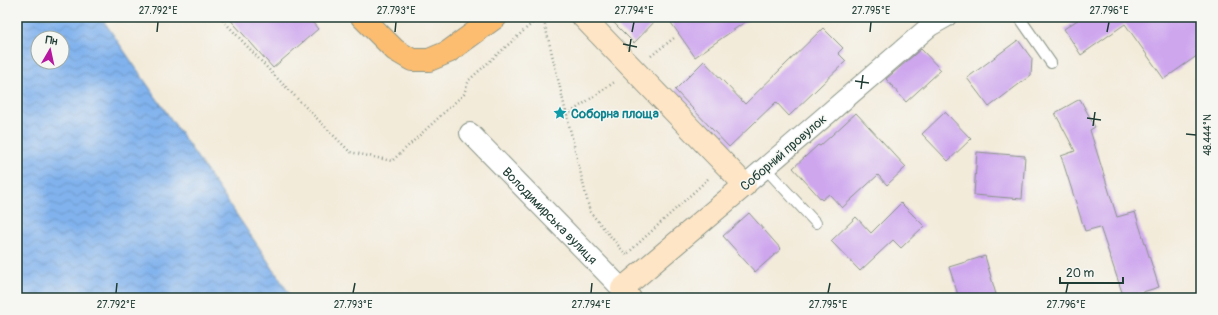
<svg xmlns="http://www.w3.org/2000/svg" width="1218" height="315" font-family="Pangolin,sans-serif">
  <defs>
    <pattern id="water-waves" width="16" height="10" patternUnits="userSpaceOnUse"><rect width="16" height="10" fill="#81b2ed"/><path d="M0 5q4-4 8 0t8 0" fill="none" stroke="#6992c1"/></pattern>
  </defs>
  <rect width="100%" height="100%" fill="#f6f6f2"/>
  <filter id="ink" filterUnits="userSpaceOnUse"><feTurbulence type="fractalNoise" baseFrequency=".025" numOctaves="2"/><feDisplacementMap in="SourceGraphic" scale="8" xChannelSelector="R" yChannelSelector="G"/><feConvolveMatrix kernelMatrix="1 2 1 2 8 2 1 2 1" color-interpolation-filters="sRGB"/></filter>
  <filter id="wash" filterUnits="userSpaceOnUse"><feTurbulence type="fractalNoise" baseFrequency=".012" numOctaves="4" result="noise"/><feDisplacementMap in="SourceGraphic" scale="16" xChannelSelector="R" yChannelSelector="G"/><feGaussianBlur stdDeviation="0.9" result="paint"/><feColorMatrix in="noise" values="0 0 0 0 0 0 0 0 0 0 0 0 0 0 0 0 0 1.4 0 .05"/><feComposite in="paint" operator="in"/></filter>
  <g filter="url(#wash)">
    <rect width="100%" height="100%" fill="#f3ebda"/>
    <path fill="url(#water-waves)" stroke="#507890" fill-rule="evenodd" d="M17,17H101L258,246L292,298H17ZM38,38H62V62H38Z"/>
    <g id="blocks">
      <path fill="#cea6ee" d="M228,17H308L318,29L273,68Z
        M608,17H659L634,43Z
        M667,17H752L695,57Z
        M1082,17H1201V53L1164,79L1125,24L1081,55L1064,29Z
        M823,28L843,48L838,53L846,61L789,116L776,102L729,147L675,90L704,61L745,104Z
        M1018,40L1032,59L1031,75L989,107L967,78Z
        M921,49L941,70L906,102L886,79Z
        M1080,99L1095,127L1090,130L1117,217L1135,212L1159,287L1124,298L1100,227L1085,231L1061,156L1075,151L1055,113Z
        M945,112L971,139L948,161L922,134Z
        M856,113L906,167L887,185L878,175L842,208L829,194L822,200L793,168L818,145L820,146Z
        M977,152L1025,156L1022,199L974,195Z
        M901,203L924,226L901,248L893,240L860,271L831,241L856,217L871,233Z
        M749,213L781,249L755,272L723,236Z
        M985,256L997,298H959L949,267Z"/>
    </g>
  </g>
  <g filter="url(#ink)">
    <use href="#blocks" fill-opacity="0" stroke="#899487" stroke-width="1"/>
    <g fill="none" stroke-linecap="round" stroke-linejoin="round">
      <g stroke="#899487" stroke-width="12">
        <path id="service" d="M1019,17L1051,63
          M765,168L816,223"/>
      </g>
      <g stroke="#899487" stroke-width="22">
        <g id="minor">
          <path id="s1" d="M470,133L622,289"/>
          <path d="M745,185L930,26L946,17"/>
        </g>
      </g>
      <g stroke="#899487" stroke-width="24">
        <path id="secondary" d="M583,17L745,185L622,289L630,298"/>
      </g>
      <g stroke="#899487" stroke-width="24">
        <path id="primary" d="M362,17L395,50L412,60H429L448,52L496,17"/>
      </g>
      <path stroke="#899487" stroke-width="2.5" stroke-dasharray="1 3" stroke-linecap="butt" d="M220,17L272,73L350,152L392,161L464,94L469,80L539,17
        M543,17L590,212L628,257
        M651,56L674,38
        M567,115L616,81
        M628,253L709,178"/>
      <use href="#service" stroke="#fff" stroke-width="10"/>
      <use href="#minor" stroke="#fff" stroke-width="20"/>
      <use href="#secondary" stroke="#fee5c5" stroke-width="22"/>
      <use href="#primary" stroke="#fcbd6f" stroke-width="22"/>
    </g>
  </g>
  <path fill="none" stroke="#1f3d34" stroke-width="1.5" d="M157,32L158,22M395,32L396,22M632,32L634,22M870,32L871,22M1107,32L1109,22M623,44L637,47M629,52L631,39M855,81L869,83M861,89L863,75M1087,118L1101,120M1093,126L1095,112M1186,134L1196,135M116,293L117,283M353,293L355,283M591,293L592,283M828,293L830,283M1066,293L1068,283"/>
  <defs>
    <g id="sight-bare" transform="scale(1.08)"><path d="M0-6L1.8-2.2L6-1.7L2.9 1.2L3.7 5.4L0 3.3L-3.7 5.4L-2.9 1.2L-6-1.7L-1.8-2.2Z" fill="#0f9aa8" stroke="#f6f6f2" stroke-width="2.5" paint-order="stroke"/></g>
  </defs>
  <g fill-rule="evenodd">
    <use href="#sight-bare" x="560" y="113"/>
  </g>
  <g text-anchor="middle" stroke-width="3" stroke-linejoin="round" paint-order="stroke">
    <g font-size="13" font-weight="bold" fill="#0d838f" stroke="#f6f6f2" text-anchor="start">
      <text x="571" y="118">Соборна площа</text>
    </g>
    <g font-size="13" fill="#1f3d34" stroke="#f6f6f2">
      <text transform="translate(783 152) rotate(-41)" y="5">Соборний провулок</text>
      <text dy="5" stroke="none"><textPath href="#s1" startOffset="115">Володимирська вулиця</textPath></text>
    </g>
  </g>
  <rect width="1218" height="315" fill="none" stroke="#f6f6f2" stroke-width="44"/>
  <g transform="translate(50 50) rotate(9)"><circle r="19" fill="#f6f6f2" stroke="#a0aca6"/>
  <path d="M0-3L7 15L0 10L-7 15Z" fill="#b5179e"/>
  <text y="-6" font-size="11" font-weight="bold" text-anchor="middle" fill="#1f3d34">Пн</text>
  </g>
  <path d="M1060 277v6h63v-6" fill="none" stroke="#1f3d34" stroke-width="2"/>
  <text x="1066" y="277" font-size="12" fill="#1f3d34" stroke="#f6f6f2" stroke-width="3" paint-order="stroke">20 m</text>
  <rect x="22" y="22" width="1174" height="271" fill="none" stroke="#1f3d34" stroke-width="1.5"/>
  <g font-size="10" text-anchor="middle" fill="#1f3d34">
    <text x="158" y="14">27.792°E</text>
    <text x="396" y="14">27.793°E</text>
    <text x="634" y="14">27.794°E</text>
    <text x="871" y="14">27.795°E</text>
    <text x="1109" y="14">27.796°E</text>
    <text transform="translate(1207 135) rotate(-90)" y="4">48.444°N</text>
    <text x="116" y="308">27.792°E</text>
    <text x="353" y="308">27.793°E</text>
    <text x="591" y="308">27.794°E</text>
    <text x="828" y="308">27.795°E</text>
    <text x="1066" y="308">27.796°E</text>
  </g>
</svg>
